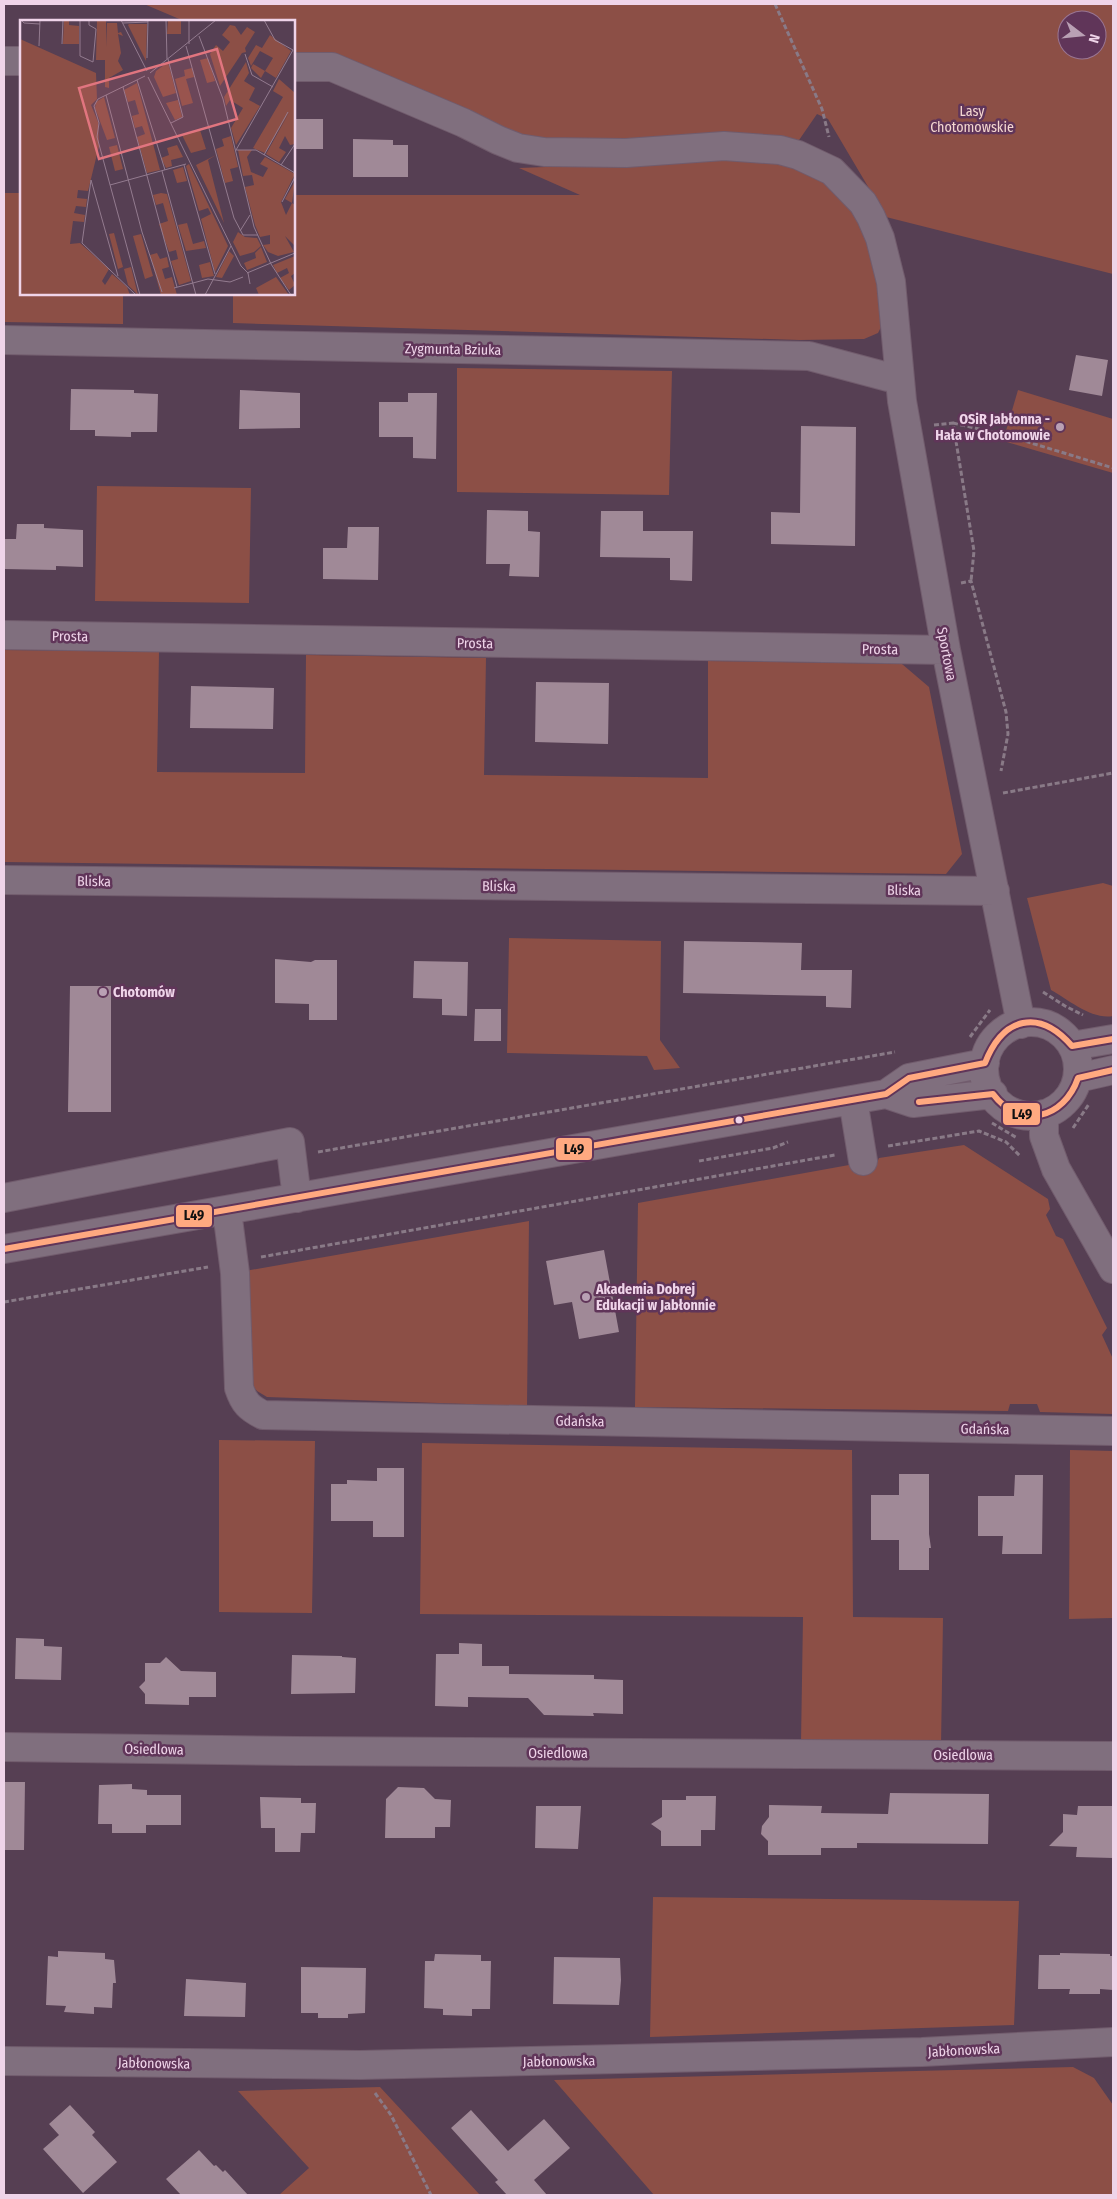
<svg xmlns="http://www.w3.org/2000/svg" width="1117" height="2199" font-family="'Fira Sans Condensed',sans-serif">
  <rect width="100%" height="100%" fill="#563f53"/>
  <path fill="#8c4f46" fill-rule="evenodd" d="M144,4H1113V274L886,217L828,119L817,114L797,143L545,139L512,132L294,55V21H184ZM1067,20H1097V50H1067Z
    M760,159L789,164L833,186L848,205L874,246L881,327L878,333L864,339L800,340L233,323V294H294V195H580L519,168Z
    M4,193H21V294H123V324L4,322Z
    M457,368L672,371L669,495L457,492Z
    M1018,390L1113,419V473L1003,441Z
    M97,486L251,488L249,603L95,601Z
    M4,650L159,652L157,772L305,773L306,655L486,658L484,775L708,778V661L902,664L929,687L962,854L946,874L4,862Z
    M1103,883L1113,886V1016C1092,1020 1069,1000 1051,990L1027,898Z
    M509,938L661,941L660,1040L680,1068L654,1070L647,1056L507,1053Z
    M964,1145L1048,1199L1050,1209L1046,1215L1056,1236L1063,1239L1107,1328L1102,1335L1113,1359V1414L1040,1412L1037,1404H1010L1008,1411L635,1407L638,1203L849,1165L853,1172L874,1169L879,1158Z
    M529,1221L527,1406L267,1397L257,1391L250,1382L245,1271Z
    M219,1440L315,1441L312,1613L219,1612Z
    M422,1443L852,1450L853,1617L943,1618L941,1746L801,1742L803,1617L420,1614Z
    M1070,1450L1113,1451V1618L1069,1619Z
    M653,1897L1019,1901L1014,2025L650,2037Z
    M1073,2067L1094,2078L1113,2105V2195H654L554,2080Z
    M380,2087L480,2195H279L309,2168L238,2091Z"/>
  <path fill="#a08997" d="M294,119H323V149H294Z
    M353,139L393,140V145H408V177H353Z
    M1076,355L1108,360L1102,396L1069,390Z
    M71,389L134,390V393L158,394L157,432H131V437L95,436V430H70Z
    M240,390L300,393V428L239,429Z
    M408,393H437L436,459L413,458V437H379V402H408Z
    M801,426L856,427L855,546L771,544V512L800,513Z
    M487,510L528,511V531L540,532L539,577L509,576L510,564H486Z
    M601,511H643V531H693L692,581L670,580V558L600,557Z
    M17,524H44V528L83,530V567L56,566V570L4,569V539H16Z
    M348,527H379L378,580L323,579V548H347Z
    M536,682L609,683L608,744L535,742Z
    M191,686L274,688L273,729L190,728Z
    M684,941L802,943L801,970H852L851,1008L826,1007V996L683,993Z
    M275,959L311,962L315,960H337V1020H309V1004L275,1003Z
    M414,961L468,962L467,1016L442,1015V999L413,998Z
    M70,986H111V1112H68Z
    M475,1009H501V1041H474Z
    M604,1250L619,1332L579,1339L572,1302L554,1305L546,1261Z
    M377,1468H404V1537H373V1521H331V1484H347V1480L377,1481Z
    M899,1474H929V1534L931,1548H929V1570H899V1540H871V1495H899Z
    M1015,1475H1043L1042,1554H1002L1003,1536H978V1496H1014Z
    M16,1638L44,1639V1646L62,1647L61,1680L15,1679Z
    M459,1643L482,1644V1666H509V1674L594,1675V1679L623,1680V1714L593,1713L594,1716L544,1715L528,1698L468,1697V1707L435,1706L436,1654H459Z
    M292,1655L342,1656V1657L356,1658L355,1693L291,1694Z
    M166,1657L181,1671L216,1672V1697H189V1705L145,1704V1694L139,1687L145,1681V1663H160Z
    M4,1782H25L24,1850H4Z
    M132,1784V1789L147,1790V1795H181V1825H146V1833H112V1824H98L99,1785Z
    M398,1787L424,1788L435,1799L451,1800L450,1827H435V1838H385L386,1799Z
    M890,1793L989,1794L988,1844L857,1843V1848H821V1855H768V1841L761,1834L762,1826L769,1817V1805L822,1806L821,1813L888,1814Z
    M686,1796H716L715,1830H701V1846H661V1831L651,1824L662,1817V1800H686Z
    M260,1797L301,1798V1803H316L315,1833H301L300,1852H275V1828H261Z
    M536,1806H581L578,1849L535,1848Z
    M1078,1806H1113V1858L1076,1857L1077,1847L1049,1846L1063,1832V1814L1077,1815Z
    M58,1951L105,1953V1959L114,1960L116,1983H113L112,2008L94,2007V2014L64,2012L66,2006L46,2005L48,1956L58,1957Z
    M1060,1953L1110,1954V1956H1113V1990L1100,1989V1994H1069L1070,1989H1038L1039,1955H1060Z
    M435,1954L481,1955V1961H491L490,2009H472V2016L443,2015V2009L424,2008L425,1961H434Z
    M554,1957L620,1958L621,1980L619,2005L553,2004Z
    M301,1967L366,1968L365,2013L348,2014V2018H318V2013H301Z
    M186,1979L246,1983L245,2017L184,2016Z
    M70,2105L95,2132L92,2135L117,2162L83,2193L43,2149L59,2135L49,2124Z
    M471,2110L508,2151L544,2119L570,2148L534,2180L547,2195H507L495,2182L498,2180L451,2128Z
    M199,2150L214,2166L216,2165L223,2172L225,2170L248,2195H181L166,2179Z"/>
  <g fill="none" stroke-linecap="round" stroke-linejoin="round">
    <g stroke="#715c6d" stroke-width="30">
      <path id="minor" d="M4,61H21
        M294,67H332L464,123L498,140L518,148L544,152L626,153L724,146L780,150L798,155L832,171L863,203L871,217L880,238L891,282L902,401L946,650L1021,1024
        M4,340L809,356L888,377H899
        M4,635L946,650
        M4,880L995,891
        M984 1069a47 47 0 1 1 94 0a47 47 0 1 1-94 0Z
        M1072,1046L1113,1039
        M1078,1078L1113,1070
        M886,1094L913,1103L993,1094
        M853,1100L863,1161
        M1044,1114V1136L1056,1169L1113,1269
        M4,1198L290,1142L297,1198
        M227,1211L235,1273L239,1388C244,1403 249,1408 263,1415L1113,1431
        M4,1249L886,1094L909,1078L985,1063
        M4,1747L298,1751L1113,1756
        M4,2061L360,2065L922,2052L1113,2042"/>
    </g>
    <path stroke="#897a87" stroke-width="3" stroke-dasharray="5 2.5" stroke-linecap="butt" d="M775,4L822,109L829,137
      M953,423L1005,435L1113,468
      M934,425L953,423L974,551L971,581
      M961,583L971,581L1006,712L1008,734L1001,771
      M1003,793L1113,773
      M1043,992L1065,1006L1083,1015
      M970,1037L990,1010
      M992,1123L1017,1138
      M1073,1128L1089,1104
      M888,1146L979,1131L1006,1142L1020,1156
      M318,1152L895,1052
      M699,1161L773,1148L788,1142
      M261,1257L835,1155
      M4,1302L208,1267
      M375,2093L391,2115L431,2195"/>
    <use href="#minor" stroke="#806f7e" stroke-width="28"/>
    <g stroke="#603559" stroke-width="10">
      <path id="bus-1" d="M919,1102L993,1094C1020,1130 1064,1119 1078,1078L1113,1070
        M4,1249L886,1094L909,1078L985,1063C1003,1017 1039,1008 1072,1046L1113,1039"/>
    </g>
    <use href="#bus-1" stroke="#ffa980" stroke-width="6"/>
  </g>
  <g fill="#b9a0b4" stroke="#603559" stroke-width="2">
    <circle cx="1060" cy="427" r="5"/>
    <circle cx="103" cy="992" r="5"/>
    <circle cx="586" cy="1297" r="5"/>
  </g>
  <circle fill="#efd4e9" stroke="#603559" stroke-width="2" cx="739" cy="1120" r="4.5"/>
  <g text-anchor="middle" stroke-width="5" stroke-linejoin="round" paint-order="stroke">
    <g font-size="14" fill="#f4d7d0" stroke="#603559">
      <text x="972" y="116">Lasy<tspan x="972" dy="16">Chotomowskie</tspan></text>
    </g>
    <g font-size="14" fill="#efd4e9" stroke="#603559">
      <text transform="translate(453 349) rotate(1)" y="5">Zygmunta Bziuka</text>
      <text transform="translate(70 636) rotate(1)" y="5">Prosta</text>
      <text transform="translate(475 643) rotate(1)" y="5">Prosta</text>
      <text transform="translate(880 649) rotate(1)" y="5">Prosta</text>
      <text transform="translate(947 654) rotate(79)" y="5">Sportowa</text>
      <text transform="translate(94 881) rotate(1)" y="5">Bliska</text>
      <text transform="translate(499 886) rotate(1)" y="5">Bliska</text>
      <text transform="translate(904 890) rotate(1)" y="5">Bliska</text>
      <text transform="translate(580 1421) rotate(1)" y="5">Gdańska</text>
      <text transform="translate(985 1429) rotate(1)" y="5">Gdańska</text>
      <text transform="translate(154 1749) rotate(1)" y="5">Osiedlowa</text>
      <text x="558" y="1758">Osiedlowa</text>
      <text x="963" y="1760">Osiedlowa</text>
      <text transform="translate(964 2050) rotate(-3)" y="5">Jabłonowska</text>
      <text transform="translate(559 2061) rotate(-1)" y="5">Jabłonowska</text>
      <text transform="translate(154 2063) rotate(1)" y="5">Jabłonowska</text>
    </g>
    <g font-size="14" font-weight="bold" fill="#efd4e9" stroke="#603559" text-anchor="start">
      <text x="1050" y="424" text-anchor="end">OSiR Jabłonna -<tspan x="1050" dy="16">Hała w Chotomowie</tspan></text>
      <text x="113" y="997">Chotomów</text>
      <text x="596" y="1294">Akademia Dobrej<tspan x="596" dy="16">Edukacji w Jabłonnie</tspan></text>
    </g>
  </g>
  <g transform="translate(20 20)">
    <rect width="275" height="275" fill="#563f53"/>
    <path d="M44,0H49V5L59,6V24H43ZM77,0H86V27L87,3H97L98,13L101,12L103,16L98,14L101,33L98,41L103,50L89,58V68L85,67V40H76ZM148,0H161V14H147ZM109,4H127L126,41L108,5ZM210,5L215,6L221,15L227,7L235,12L225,28L226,32L222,33L200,66L190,34L196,25L203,31L210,22L202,15ZM250,15L271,31L256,58L245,51L241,58L231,48L233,44L245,51L253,38L240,31L231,46L228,38L236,25L242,28ZM0,19L76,53L77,79L71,85L78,102L79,126L68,171L58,170L57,178L67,179L66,187L56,186L54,193L65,195L64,202L53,201L50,224L60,223L89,249L82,261L85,265L92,254L107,267L110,275H0ZM188,38L195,61L187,63L180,40ZM148,42L156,73L143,77L134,57L136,51ZM226,42L229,53L224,61L235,68L229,80L240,86L216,125L211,108L223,88L210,80L206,86L204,77ZM172,48L174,57L166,59L173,83L162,86L155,59L165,56L164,50ZM259,59L275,73V124L270,125L265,116L259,128L266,132L259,142L246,134L270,91L245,133L233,128L263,77L253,71ZM117,63L140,150L127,153L117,117L125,114L122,106L115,108L112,96L119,94L115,80L108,82L104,70ZM84,77L95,118L87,120L75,88L76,82ZM158,80L162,97L155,100L146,83ZM180,110L186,129L171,133L162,115ZM211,116L218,147L210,149L213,161L205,163L196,129L204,126L202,119ZM97,125L103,149L95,151L89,127ZM157,125L163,137L151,140L152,146L146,148L141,138L149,135L147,128ZM218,130H232L227,137L231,152L243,157L248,148L240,144L245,137L275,154L261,182L266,195L272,183L265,179L275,161L272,183L275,185V226L265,216L274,232L258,236L248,232L243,225L250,224V215L240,217L235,205L225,167L234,165L232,155L223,156ZM196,135L188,140L204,203L176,145ZM169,144L208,226L195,252L181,199L191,194L188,188L179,191L166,146ZM163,147L167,161L157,163L153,150ZM141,173L147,174L171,261L159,265L151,241L158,239L156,230L149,232L139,204L148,201L143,183L136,185L133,175ZM167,203L173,224L184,221L186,228L166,231L158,205ZM218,212L225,217L237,218L241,226L234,232L220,236L213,222ZM94,213L103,247L98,249L89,214ZM121,214L133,256L125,259L113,216ZM241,227L247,242L227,250L224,243L236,238L235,233ZM209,231L214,236L202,258L196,257ZM137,233L140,239L147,237L149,247L142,249L145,259L152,257L157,275H141L130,235ZM275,236V253L271,256L275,265L269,270L260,258L269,253L267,248L257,253L253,245ZM190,242L194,256L182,258L179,245ZM111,247L118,275L108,265L104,249ZM256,257L269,275H239L236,268Z" fill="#8c4f46"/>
    <path fill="none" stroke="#937b8f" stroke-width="1" d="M1,0L4,3L20,4M60,0V36L73,42L76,9L69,5V0M101,0L127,51M146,0L147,39M169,0V24M244,0L255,20L273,30M103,3L128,2M179,16L203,79L234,207L251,244L271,275M42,24L43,0M19,26L20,0M166,26L214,198L223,215H238M225,34L232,55L253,67M127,38L128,0M148,39L163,97L151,103M130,53L196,0M128,57L221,246L228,253L230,264M117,60L145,150M103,67L157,267M86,75L122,212L142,272M216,130L273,30M216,130H236L275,153M244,135L268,92M164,145L195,254M261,145L275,124M142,151L176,275M71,160L62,223L116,275M71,160L98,256M90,165L166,144M262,182L275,157M220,211L230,195M227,253L275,233M154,268L188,259L210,262L223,257M120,275L77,117L79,103L74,86L78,79L125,56M185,275L211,226"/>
    <path fill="#e1757f" fill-opacity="0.15" stroke="#e1757f" stroke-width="2.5" d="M197,29L217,99L79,139L59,68Z"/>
    <rect width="275" height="275" fill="none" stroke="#efd4e9" stroke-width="2.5"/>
  </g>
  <g stroke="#603559" stroke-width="2">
    <rect x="1002" y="1102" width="39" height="24" rx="5" fill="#ffa980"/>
    <rect x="555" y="1137" width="38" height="24" rx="5" fill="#ffa980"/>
    <rect x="175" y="1204" width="38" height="24" rx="5" fill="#ffa980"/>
  </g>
  <g font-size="14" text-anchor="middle" font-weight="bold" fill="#111">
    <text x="1022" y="1119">L49</text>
    <text x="574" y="1154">L49</text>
    <text x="194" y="1220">L49</text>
  </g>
  <rect width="1117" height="2199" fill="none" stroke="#efd4e9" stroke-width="10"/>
  <g transform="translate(1082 35) rotate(106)"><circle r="24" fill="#603559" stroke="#997593"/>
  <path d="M0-4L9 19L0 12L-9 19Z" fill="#b9a0b4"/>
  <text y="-8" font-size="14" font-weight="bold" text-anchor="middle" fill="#efd4e9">N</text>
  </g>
</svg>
